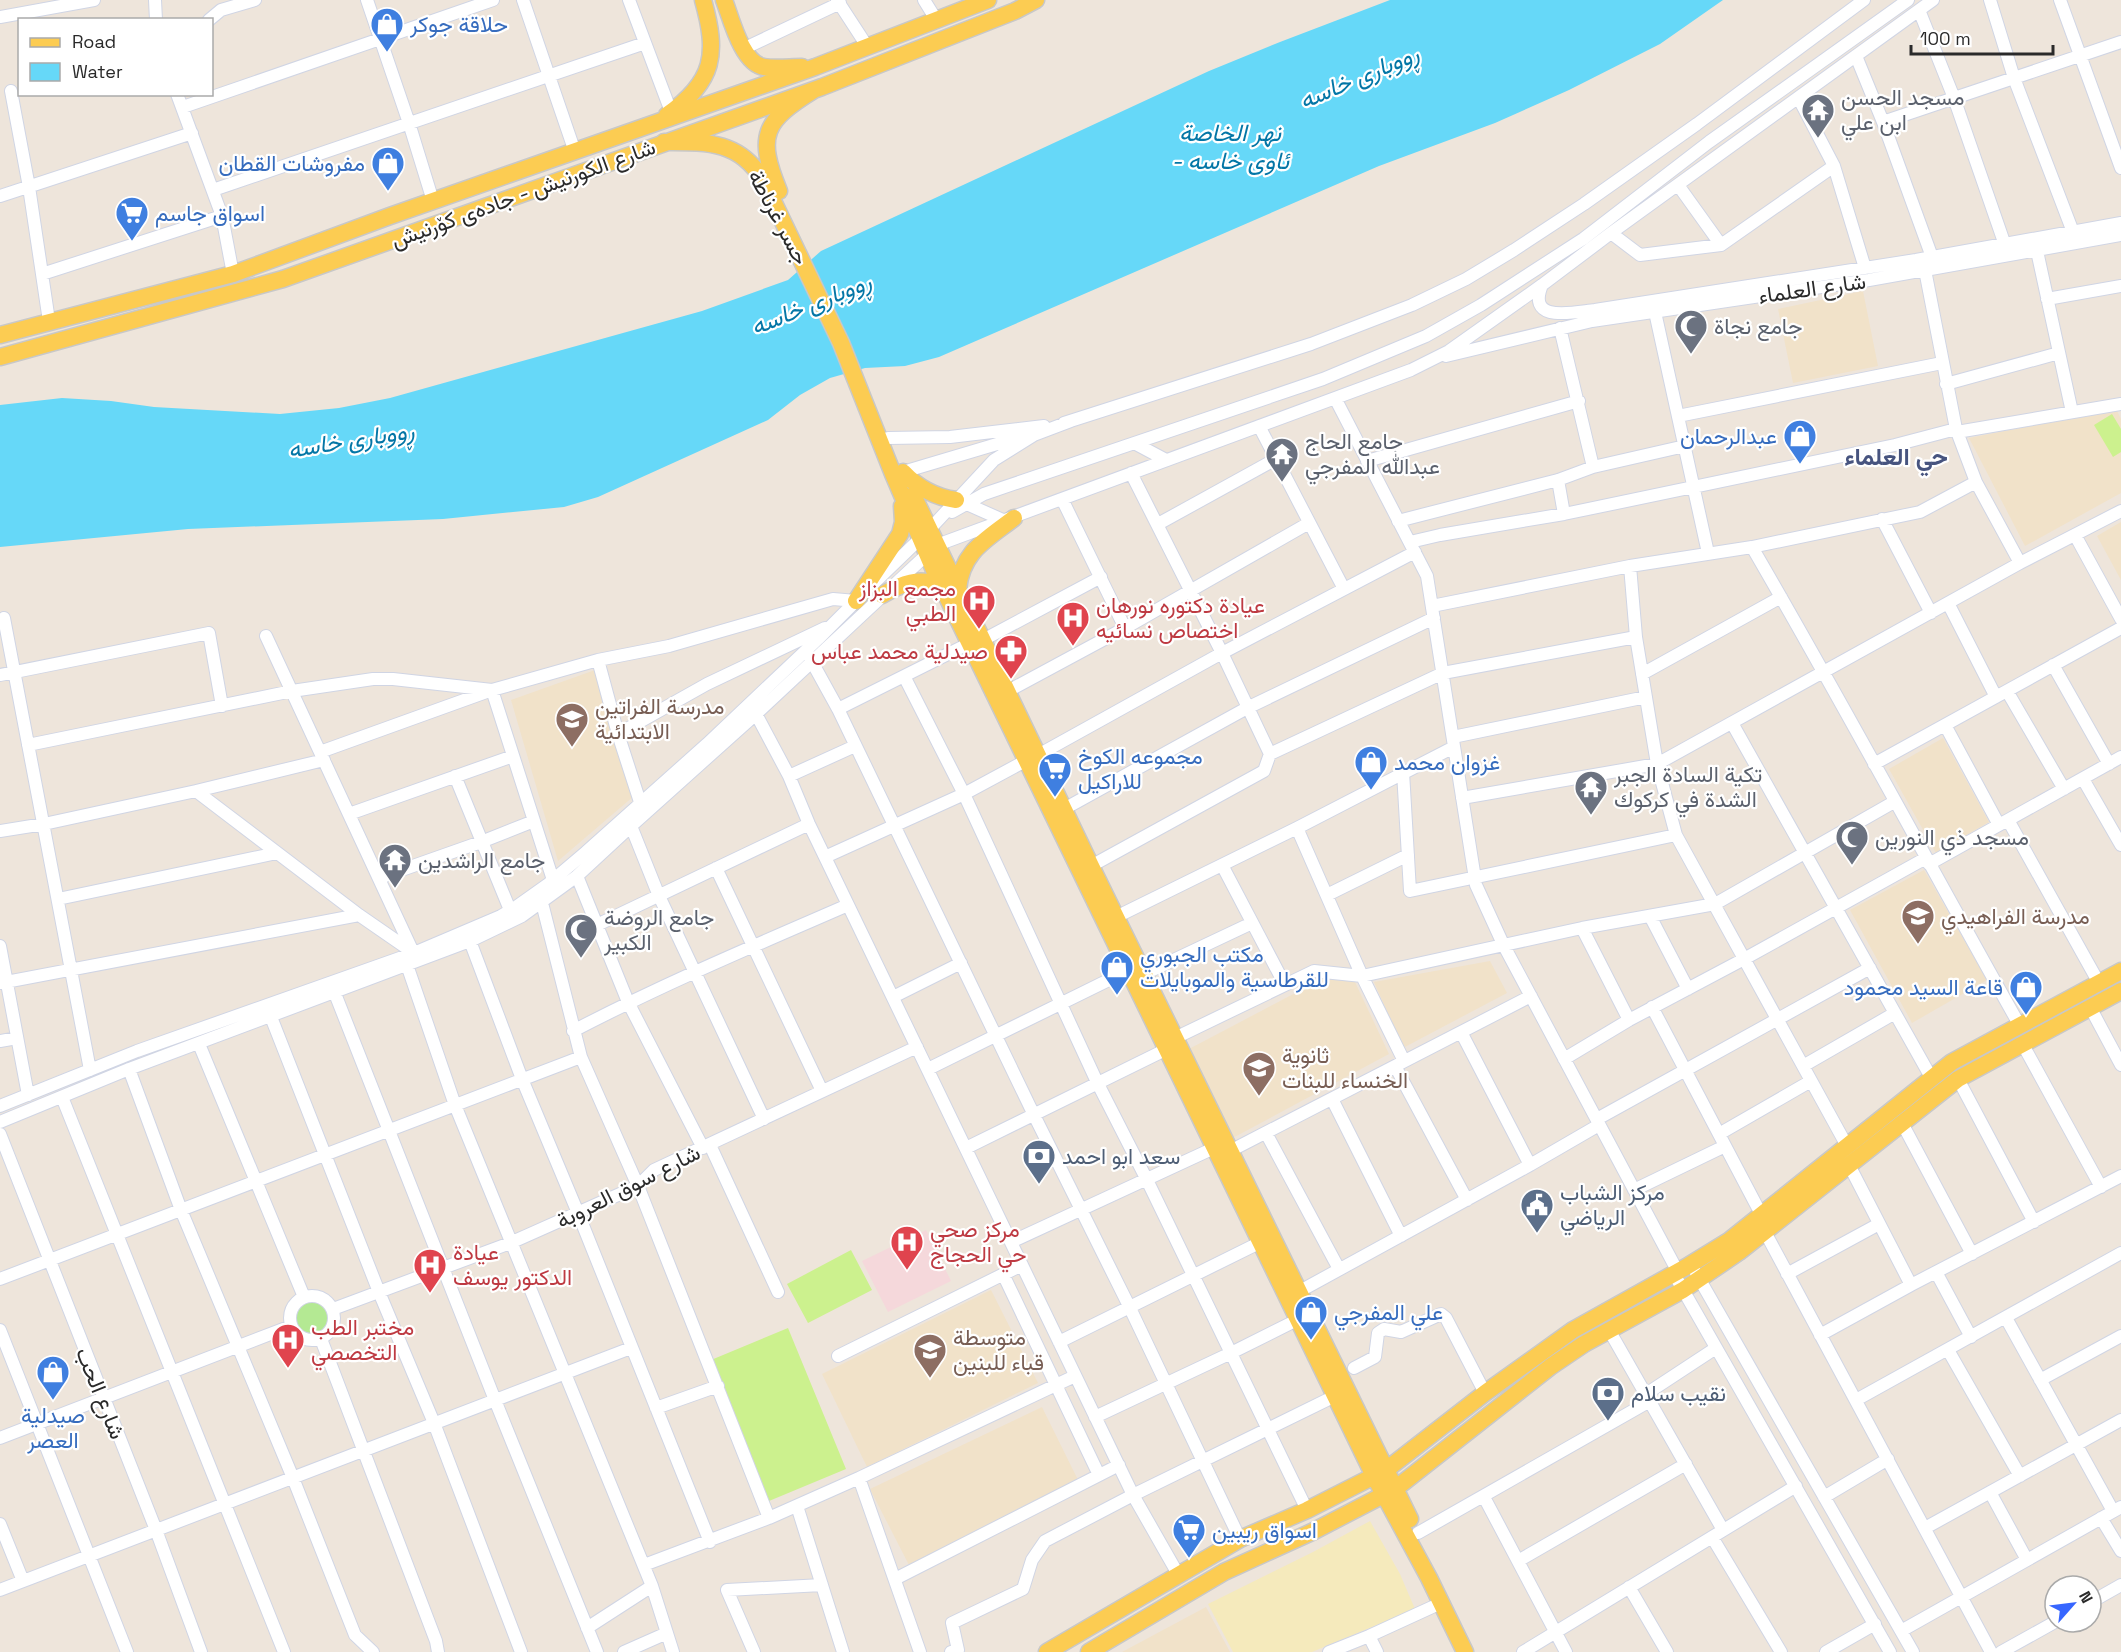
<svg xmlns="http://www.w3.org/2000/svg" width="2121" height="1652" font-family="'Space Grotesk',Vazirmatn,sans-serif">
  <rect width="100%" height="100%" fill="#eee5db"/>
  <path fill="#f1e2c9" d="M1863,291L1878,366L1793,383L1778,309Z
    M2116,409L2121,419V493L2025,546L1969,438Z
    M2121,522V580L2097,536Z
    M595,670L634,796L558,861L511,700Z
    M1943,738L1989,822L1936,853L1889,769Z
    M1924,870L1987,980L1912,1023L1850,910Z
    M1490,961L1507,993L1403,1048L1374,982Z
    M1322,979L1354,980L1389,1054L1229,1140L1187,1050Z
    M991,1290L1038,1383L867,1467L822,1374Z
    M1042,1407L1079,1482L910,1567L870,1489Z
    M1206,1607L1230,1652H1122Z"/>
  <path fill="#f5d8db" d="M926,1230L951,1281L888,1312L862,1261Z"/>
  <path fill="#b4e993" d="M296 1318a16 16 0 1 1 32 0a16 16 0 1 1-32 0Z"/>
  <path fill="#f5eabc" d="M1370,1521L1400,1574L1415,1609L1312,1652H1233L1208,1604L1313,1552Z"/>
  <path fill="#ccf18e" d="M2112,414L2121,429V452L2113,457L2094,425Z
    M851,1250L872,1290L808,1323L787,1284Z
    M788,1328L846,1469L769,1501L711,1360Z"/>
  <path fill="#66d8f8" d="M1390,0H1723L1660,44L1569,90L1495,123L1379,166L939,357L905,366L865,368L830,378L800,395L768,420L598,497L564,507L443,519L188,529L0,547V405L62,398L111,401L154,407L280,414L339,408L390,398L702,311L788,280L821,251L1209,71L1280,42Z"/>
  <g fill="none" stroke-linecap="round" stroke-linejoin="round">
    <g stroke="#d0d5e4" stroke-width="14">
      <path id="minor" d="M155,0L156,20
        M367,0L409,123L433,201
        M523,0L575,152
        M629,0L673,117
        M837,0L867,46
        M924,0L937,21
        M1990,0L2014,78L2073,232
        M2060,0L2121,168
        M1919,10L1954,98L2005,245
        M0,17L94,0
        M209,20L221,10L255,0
        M743,49L840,3
        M1856,56L1883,122L1932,257
        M11,91L29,187L49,321
        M177,94L222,216L233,274
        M1799,99L1834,166L1865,268
        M183,107L493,0
        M1883,122L2121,42
        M1678,185L1721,245
        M213,190L645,43
        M0,196L192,133
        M1611,233L1640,255L1721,245L1834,166
        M2037,251L2072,412
        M1925,270L1956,429L1976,482L2020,563
        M42,274L222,216
        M1542,285C1526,324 1574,312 1595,310L1916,260L2121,223
        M2047,299L2121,286
        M1655,312L1708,553
        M1560,328L1593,467
        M1446,356L1592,321L1869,280L2121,235
        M1946,384L2059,353
        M1335,398L1427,576L1476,885L1503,944L1678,1272
        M1678,416L1942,363
        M1064,423L1311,344L1412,305L1466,279L1514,250L1584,204L1697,124L1864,0
        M1259,426L1344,589
        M1957,432L2121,404
        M888,438L950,437L1044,426
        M1136,444L1166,460
        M1367,461L1579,401
        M903,472L1024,436
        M1131,473L1222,653L1270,754
        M1558,480L1564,514
        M1062,499L1125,628
        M960,501L1005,521
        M952,512L984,494L1323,379L1426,336L1481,305L1583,239L1709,142L1908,0
        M1882,519L1931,613
        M1398,521L1558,480L1593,467L1685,446
        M1158,524L1276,459
        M2075,535L2121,619
        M1410,542L1440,535L1564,514L1895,445L1956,429
        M1752,547C1844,705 1930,866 2020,1026
        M1630,566L1636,637L1657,764L1676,835L1847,1146
        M873,584L929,530L994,460L1034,435L1071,421
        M1948,603L1996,697
        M1432,606L1630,566L1752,547L1920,512L1976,482
        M4,618L90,1070
        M266,636L413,952
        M983,640L1101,577
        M598,660L618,734L640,802
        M811,660L838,709L1033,1113L1129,1306L1240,1539
        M2053,665L2109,764
        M1642,674L1781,597
        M0,675L209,633L222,706
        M904,676L964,794L1097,1082L1147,1180L1307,1510
        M1008,691L1125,628L1309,523
        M2007,691L2064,789
        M838,709L970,643
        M756,714L789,776L809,824L1133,1495L1178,1574
        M1732,723L1932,1079
        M1945,725L1999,825
        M618,734L707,684L825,628
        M1453,737L1646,697
        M28,745L292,691L373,679H393L492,690L553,880
        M320,752L492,690L598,660L669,646L833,599L856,601
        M1038,755L1222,653L1415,552
        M1874,764L2121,628
        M1403,772L1410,891L1676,835
        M455,776L510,910
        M789,776L855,746
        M2083,779L2121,845
        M196,791L324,760
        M1462,798L1657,764L2020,563L2121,511
        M1064,809L1247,708L1434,618
        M349,814L513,756
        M2008,820L2099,983
        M631,826L659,896L764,1119
        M1297,828L1362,976L1404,1061
        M0,831L44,824L196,791L359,915L414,953
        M825,857L964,794L1027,760
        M1929,864L2121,757
        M1222,865L1285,985
        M1091,866L1264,771L1270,754L1443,673L1636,637
        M716,868L822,1091
        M577,876L628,1002L703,1148
        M379,878L481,842L534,821
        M1327,895L1408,855
        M58,899L277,853
        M542,903L581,1057L638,1186L769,1518
        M1650,916L1688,989
        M1116,917L1297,828L1454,747
        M597,925L809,824
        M1582,928L1629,1020
        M470,941L522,1079L578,1213L710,1542
        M0,946L28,1095
        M407,965L455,1105L652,1586L587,1628
        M1144,974L1252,923
        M0,983L359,915
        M334,991L495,1400L597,1652
        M893,997L961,963
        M1652,1007L1761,1214
        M2090,1007L2121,1065
        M271,1017L379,1292L434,1423L521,1652
        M573,1031C663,984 756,945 848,905
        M1461,1032L1530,1165
        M1175,1038L1314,971L1362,976L1582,928L1715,904L1894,802
        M0,1041L17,1038
        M2022,1043L2101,1187
        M199,1044L304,1297
        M1564,1059L1629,1020L1744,959L1926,858
        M1395,1066L1467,1200
        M1803,1066L1895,1013
        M129,1069L181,1210L293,1478L355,1635L373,1652
        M928,1069L1129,970
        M1958,1079L2034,1222
        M62,1097L284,1652
        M1332,1099L1401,1236
        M0,1106L137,1051L414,953L501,916L516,907L547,885L586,852L707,744L818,639L861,596
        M1597,1119L1870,968
        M0,1122L129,1069L470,941L522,916L577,876L631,826L756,714L937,545L1411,370L1449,351L1542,285L1611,233L1933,0
        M1902,1123L1972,1254
        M1266,1133L1339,1269
        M0,1134L156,1530L201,1652
        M1719,1134L1811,1081
        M710,1145L778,1292
        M966,1148L1167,1049
        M1230,1151L1531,996
        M1849,1165L1911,1285
        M1634,1190L1725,1146
        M1765,1232L1991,1652
        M1011,1242L1214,1148
        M1936,1272L1971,1337
        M1696,1273L1913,1652
        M1003,1274L1099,1475
        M1674,1274L1890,1652
        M1787,1274L1879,1224
        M0,1279L581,1057
        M1300,1291L1530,1165L1599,1125
        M290 1318a22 22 0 1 1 44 0a22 22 0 1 1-44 0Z
        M333,1309L510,1243L638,1186L654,1170L917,1047
        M2006,1318L2113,1511
        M0,1330L127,1652
        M1609,1330L1723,1530
        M1820,1335L1911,1285L2121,1176
        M321,1339L436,1641L438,1652
        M1059,1342L1261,1242
        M1948,1350L2020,1476
        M838,1356L1022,1265
        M1354,1368L1375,1357L1378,1333L1384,1329L1401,1332L1441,1314L1446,1318L1485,1393
        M2040,1380L2121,1336
        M1646,1394L1716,1348
        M1856,1400L2121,1253
        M656,1408L718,1386
        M1095,1417L1231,1353L1299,1319
        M0,1438L291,1326
        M859,1478L920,1652
        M1990,1492L2027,1560
        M1484,1497L1566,1652
        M1824,1497L1888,1459
        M797,1506L843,1652
        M2101,1518L2121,1551
        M0,1524L23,1581
        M1925,1528L2121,1420
        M1418,1533L1650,1401
        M1712,1537L1781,1652
        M1518,1561L1686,1464
        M644,1565L769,1518L859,1478L1075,1376
        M895,1579L1119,1465
        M652,1586L673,1652
        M1629,1587L1667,1652
        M0,1590L631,1348
        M2091,1602L2121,1585
        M1901,1631L2121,1507
        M1369,1636L1377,1652
        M624,1652L667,1633
        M754,1652L727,1590L822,1585
        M951,1652L958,1650L952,1623L1023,1589L1032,1560L1045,1541L1133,1495L1335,1396
        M1329,1652L1369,1636L1441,1603
        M1523,1652L1796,1486
        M1826,1652L1875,1624
        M2001,1652L2055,1622"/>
    </g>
    <g stroke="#c8c8c8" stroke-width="19">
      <path id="major" d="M724,0C731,18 742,64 764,67C776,69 790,67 802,67
        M667,115C715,81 718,54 703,0
        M664,142C705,142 739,140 763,180L841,343L893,474L934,570L1374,1476L1429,1578L1465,1652
        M779,191C756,135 764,121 814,90
        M0,335L233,274L390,216L815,67L988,0
        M0,357L283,279L822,87L1015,11L1036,0
        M903,472C918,488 934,497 956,500
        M913,495L1091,866L1410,1519
        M958,589C962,551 986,540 1014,518
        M882,595C903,583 918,577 941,585
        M856,601L900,534L903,522L902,506
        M1047,1652L1240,1539L1307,1510L1386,1470L1485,1393L1573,1330L1686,1267L1730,1240L1952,1062L2121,971
        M1089,1652L1224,1572L1314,1531L1395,1489L1550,1367L1584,1344L1683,1290L1739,1252L1958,1079L2121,991"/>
    </g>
    <use href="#minor" stroke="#fff" stroke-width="12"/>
    <use href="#major" stroke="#fccc52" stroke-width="16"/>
  </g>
  <defs>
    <g id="shop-pin" transform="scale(1.725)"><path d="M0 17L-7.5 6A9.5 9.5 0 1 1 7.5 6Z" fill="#3f7fe0" stroke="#fff"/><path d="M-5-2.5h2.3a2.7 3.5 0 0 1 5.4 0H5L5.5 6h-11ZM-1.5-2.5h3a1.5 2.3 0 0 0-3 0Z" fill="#fff"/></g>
    <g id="temple-pin" transform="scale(1.725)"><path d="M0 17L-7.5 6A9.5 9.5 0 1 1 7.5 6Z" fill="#6b7280" stroke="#fff"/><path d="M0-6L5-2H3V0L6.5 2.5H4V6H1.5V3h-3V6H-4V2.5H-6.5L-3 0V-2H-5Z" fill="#fff"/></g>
    <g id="supermarket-pin" transform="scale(1.725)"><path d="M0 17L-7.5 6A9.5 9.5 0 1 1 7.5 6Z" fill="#3f7fe0" stroke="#fff"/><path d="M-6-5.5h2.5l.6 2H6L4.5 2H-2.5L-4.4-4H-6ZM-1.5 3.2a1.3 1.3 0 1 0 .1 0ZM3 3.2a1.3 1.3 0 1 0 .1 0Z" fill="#fff"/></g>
    <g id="mosque-pin" transform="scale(1.725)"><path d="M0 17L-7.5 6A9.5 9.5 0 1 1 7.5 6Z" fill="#6b7280" stroke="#fff"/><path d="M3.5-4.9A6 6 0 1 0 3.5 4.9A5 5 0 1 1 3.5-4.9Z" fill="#fff"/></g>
    <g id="hospital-pin" transform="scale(1.725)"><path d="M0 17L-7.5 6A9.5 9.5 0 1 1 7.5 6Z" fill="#e0444e" stroke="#fff"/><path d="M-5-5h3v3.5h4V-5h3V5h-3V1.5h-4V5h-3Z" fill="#fff"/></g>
    <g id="pharmacy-pin" transform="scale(1.725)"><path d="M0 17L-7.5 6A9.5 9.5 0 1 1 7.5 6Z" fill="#e0444e" stroke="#fff"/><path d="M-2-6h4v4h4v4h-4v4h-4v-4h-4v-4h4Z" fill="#fff"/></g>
    <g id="school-pin" transform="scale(1.725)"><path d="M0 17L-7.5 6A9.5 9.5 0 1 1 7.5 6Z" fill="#8d6e63" stroke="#fff"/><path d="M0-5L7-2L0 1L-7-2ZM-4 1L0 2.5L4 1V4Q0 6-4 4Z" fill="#fff"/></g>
    <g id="bank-pin" transform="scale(1.725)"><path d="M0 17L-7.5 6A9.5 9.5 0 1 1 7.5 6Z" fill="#5c6f8a" stroke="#fff"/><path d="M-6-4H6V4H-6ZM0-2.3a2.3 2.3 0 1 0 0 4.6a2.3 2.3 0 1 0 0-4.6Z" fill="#fff"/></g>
    <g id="civic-pin" transform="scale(1.725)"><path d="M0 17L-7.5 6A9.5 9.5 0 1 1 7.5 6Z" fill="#5c6f8a" stroke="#fff"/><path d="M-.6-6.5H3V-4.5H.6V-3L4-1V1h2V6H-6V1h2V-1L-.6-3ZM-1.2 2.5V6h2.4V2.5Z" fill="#fff"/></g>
  </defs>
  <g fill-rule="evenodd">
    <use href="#shop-pin" x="387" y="24"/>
    <use href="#temple-pin" x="1818" y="110"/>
    <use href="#shop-pin" x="388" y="163"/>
    <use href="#supermarket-pin" x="132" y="213"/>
    <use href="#mosque-pin" x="1691" y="326"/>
    <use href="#shop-pin" x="1800" y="436"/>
    <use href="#temple-pin" x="1282" y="454"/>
    <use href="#hospital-pin" x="979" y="601"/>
    <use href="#hospital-pin" x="1073" y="618"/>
    <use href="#pharmacy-pin" x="1011" y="651"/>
    <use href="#school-pin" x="572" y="719"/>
    <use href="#shop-pin" x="1371" y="762"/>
    <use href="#supermarket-pin" x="1055" y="769"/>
    <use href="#temple-pin" x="1591" y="787"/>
    <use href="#mosque-pin" x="1852" y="837"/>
    <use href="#temple-pin" x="395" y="860"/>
    <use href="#school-pin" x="1918" y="916"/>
    <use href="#mosque-pin" x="581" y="930"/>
    <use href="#shop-pin" x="1117" y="967"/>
    <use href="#shop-pin" x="2026" y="987"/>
    <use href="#school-pin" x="1259" y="1068"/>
    <use href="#bank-pin" x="1039" y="1156"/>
    <use href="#civic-pin" x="1537" y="1205"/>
    <use href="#hospital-pin" x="907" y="1242"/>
    <use href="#hospital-pin" x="430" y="1265"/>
    <use href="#shop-pin" x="1311" y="1312"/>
    <use href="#hospital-pin" x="288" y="1340"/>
    <use href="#school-pin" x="930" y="1350"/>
    <use href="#shop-pin" x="53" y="1372"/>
    <use href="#bank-pin" x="1608" y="1393"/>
    <use href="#supermarket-pin" x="1189" y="1530"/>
  </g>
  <g text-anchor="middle" stroke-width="4.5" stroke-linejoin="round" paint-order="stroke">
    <g font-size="22" fill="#366cbe" stroke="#fff" text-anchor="start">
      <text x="410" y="32">حلاقة جوكر</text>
      <text x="365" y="171" text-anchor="end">مفروشات القطان</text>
      <text x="155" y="221">اسواق جاسم</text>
      <text x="1777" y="444" text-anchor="end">عبدالرحمان</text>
      <text x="1078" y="764">مجموعه الكوخ<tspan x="1078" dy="25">للاراكيل</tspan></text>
      <text x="1394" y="770">غزوان محمد</text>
      <text x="1140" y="962">مكتب الجبوري<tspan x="1140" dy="25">للقرطاسية والموبايلات</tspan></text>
      <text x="2003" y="995" text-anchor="end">قاعة السيد محمود</text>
      <text x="1334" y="1320">علي المفرجي</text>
      <text x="53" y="1423" text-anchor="middle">صيدلية<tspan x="53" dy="25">العصر</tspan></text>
      <text x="1212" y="1538">اسواق ريبين</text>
    </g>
    <g font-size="22" fill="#5b616d" stroke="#fff" text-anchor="start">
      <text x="1841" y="105">مسجد الحسن<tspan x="1841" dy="25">ابن علي</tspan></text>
      <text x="1714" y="334">جامع نجاة</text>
      <text x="1305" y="449">جامع الحاج<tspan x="1305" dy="25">عبدالله المفرجي</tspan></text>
      <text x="1614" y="782">تكية السادة الجبر<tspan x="1614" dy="25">الشدة في كركوك</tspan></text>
      <text x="1875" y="845">مسجد ذي النورين</text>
      <text x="418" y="868">جامع الراشدين</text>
      <text x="604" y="925">جامع الروضة<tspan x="604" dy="25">الكبير</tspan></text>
    </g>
    <g font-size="22" fill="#2a2a2a" stroke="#fff">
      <text transform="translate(523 193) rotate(-20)" y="8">شارع الكورنيش - جادەی کۆرنیش</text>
      <text transform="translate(779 217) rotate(62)" y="8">جسر غرناطة</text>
      <text transform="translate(1812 288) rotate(-8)" y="8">شارع العلماء</text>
      <text transform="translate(628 1186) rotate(-27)" y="8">شارع سوق العروبة</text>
      <text transform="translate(101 1393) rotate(68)" y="8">شارع الحب</text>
    </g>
    <g font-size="22" fill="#be3a42" stroke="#fff" text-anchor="start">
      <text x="956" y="596" text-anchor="end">مجمع البزاز<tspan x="956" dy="25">الطبي</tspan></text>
      <text x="1096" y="613">عيادة دكتوره نورهان<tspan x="1096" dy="25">اختصاص نسائيه</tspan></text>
      <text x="988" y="659" text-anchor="end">صيدلية محمد عباس</text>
      <text x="930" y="1237">مركز صحي<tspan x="930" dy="25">حي الحجاج</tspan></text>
      <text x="453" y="1260">عيادة<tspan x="453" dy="25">الدكتور يوسف</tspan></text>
      <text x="311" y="1335">مختبر الطب<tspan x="311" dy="25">التخصصي</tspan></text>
    </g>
    <g font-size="22" fill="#785e54" stroke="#fff" text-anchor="start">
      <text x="595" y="714">مدرسة الفراتين<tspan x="595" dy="25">الابتدائية</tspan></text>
      <text x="1941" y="924">مدرسة الفراهيدي</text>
      <text x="1282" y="1063">ثانوية<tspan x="1282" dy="25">الخنساء للبنات</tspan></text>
      <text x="953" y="1345">متوسطة<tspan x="953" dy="25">قباء للبنين</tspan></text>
    </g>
    <g font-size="22" fill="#4e5e75" stroke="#fff" text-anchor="start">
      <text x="1062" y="1164">سعد ابو احمد</text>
      <text x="1560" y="1200">مركز الشباب<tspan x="1560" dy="25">الرياضي</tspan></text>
      <text x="1631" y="1401">نقيب سلام</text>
    </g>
    <g font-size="24" font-style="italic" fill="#0376a6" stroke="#fff">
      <text transform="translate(1359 77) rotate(-23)" y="8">ڕووباری خاسە</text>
      <text x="1230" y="141">نهر الخاصة<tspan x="1230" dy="28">- ئاوی خاسە</tspan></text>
      <text transform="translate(811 304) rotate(-22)" y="8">ڕووباری خاسە</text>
      <text transform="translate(351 440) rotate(-9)" y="8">ڕووباری خاسە</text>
    </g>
    <g font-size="24" font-weight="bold" fill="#47547f" stroke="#fff">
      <text x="1896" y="465">حي العلماء</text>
    </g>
  </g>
  <rect x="18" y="18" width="195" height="78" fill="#ffffff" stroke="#aaaaaa" stroke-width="1.5"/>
  <rect x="30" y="38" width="30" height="9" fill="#fccc52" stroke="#aaaaaa" stroke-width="1.5"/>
  <text x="72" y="48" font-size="18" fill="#2a2a2a">Road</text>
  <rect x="30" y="63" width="30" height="18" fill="#66d8f8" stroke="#aaaaaa" stroke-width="1.5"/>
  <text x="72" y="78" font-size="18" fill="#2a2a2a">Water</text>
  <g transform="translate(2073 1604) rotate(62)"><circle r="28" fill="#ffffff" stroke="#aaaaaa" stroke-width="1.5"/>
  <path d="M0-4.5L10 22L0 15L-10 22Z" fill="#3766ff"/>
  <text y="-9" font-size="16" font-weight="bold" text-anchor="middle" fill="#2a2a2a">N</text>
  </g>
  <path d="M1911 45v9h142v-9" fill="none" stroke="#2a2a2a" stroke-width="3"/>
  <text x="1920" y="45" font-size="18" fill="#2a2a2a" stroke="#ffffff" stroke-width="4.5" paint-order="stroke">100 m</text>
</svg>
